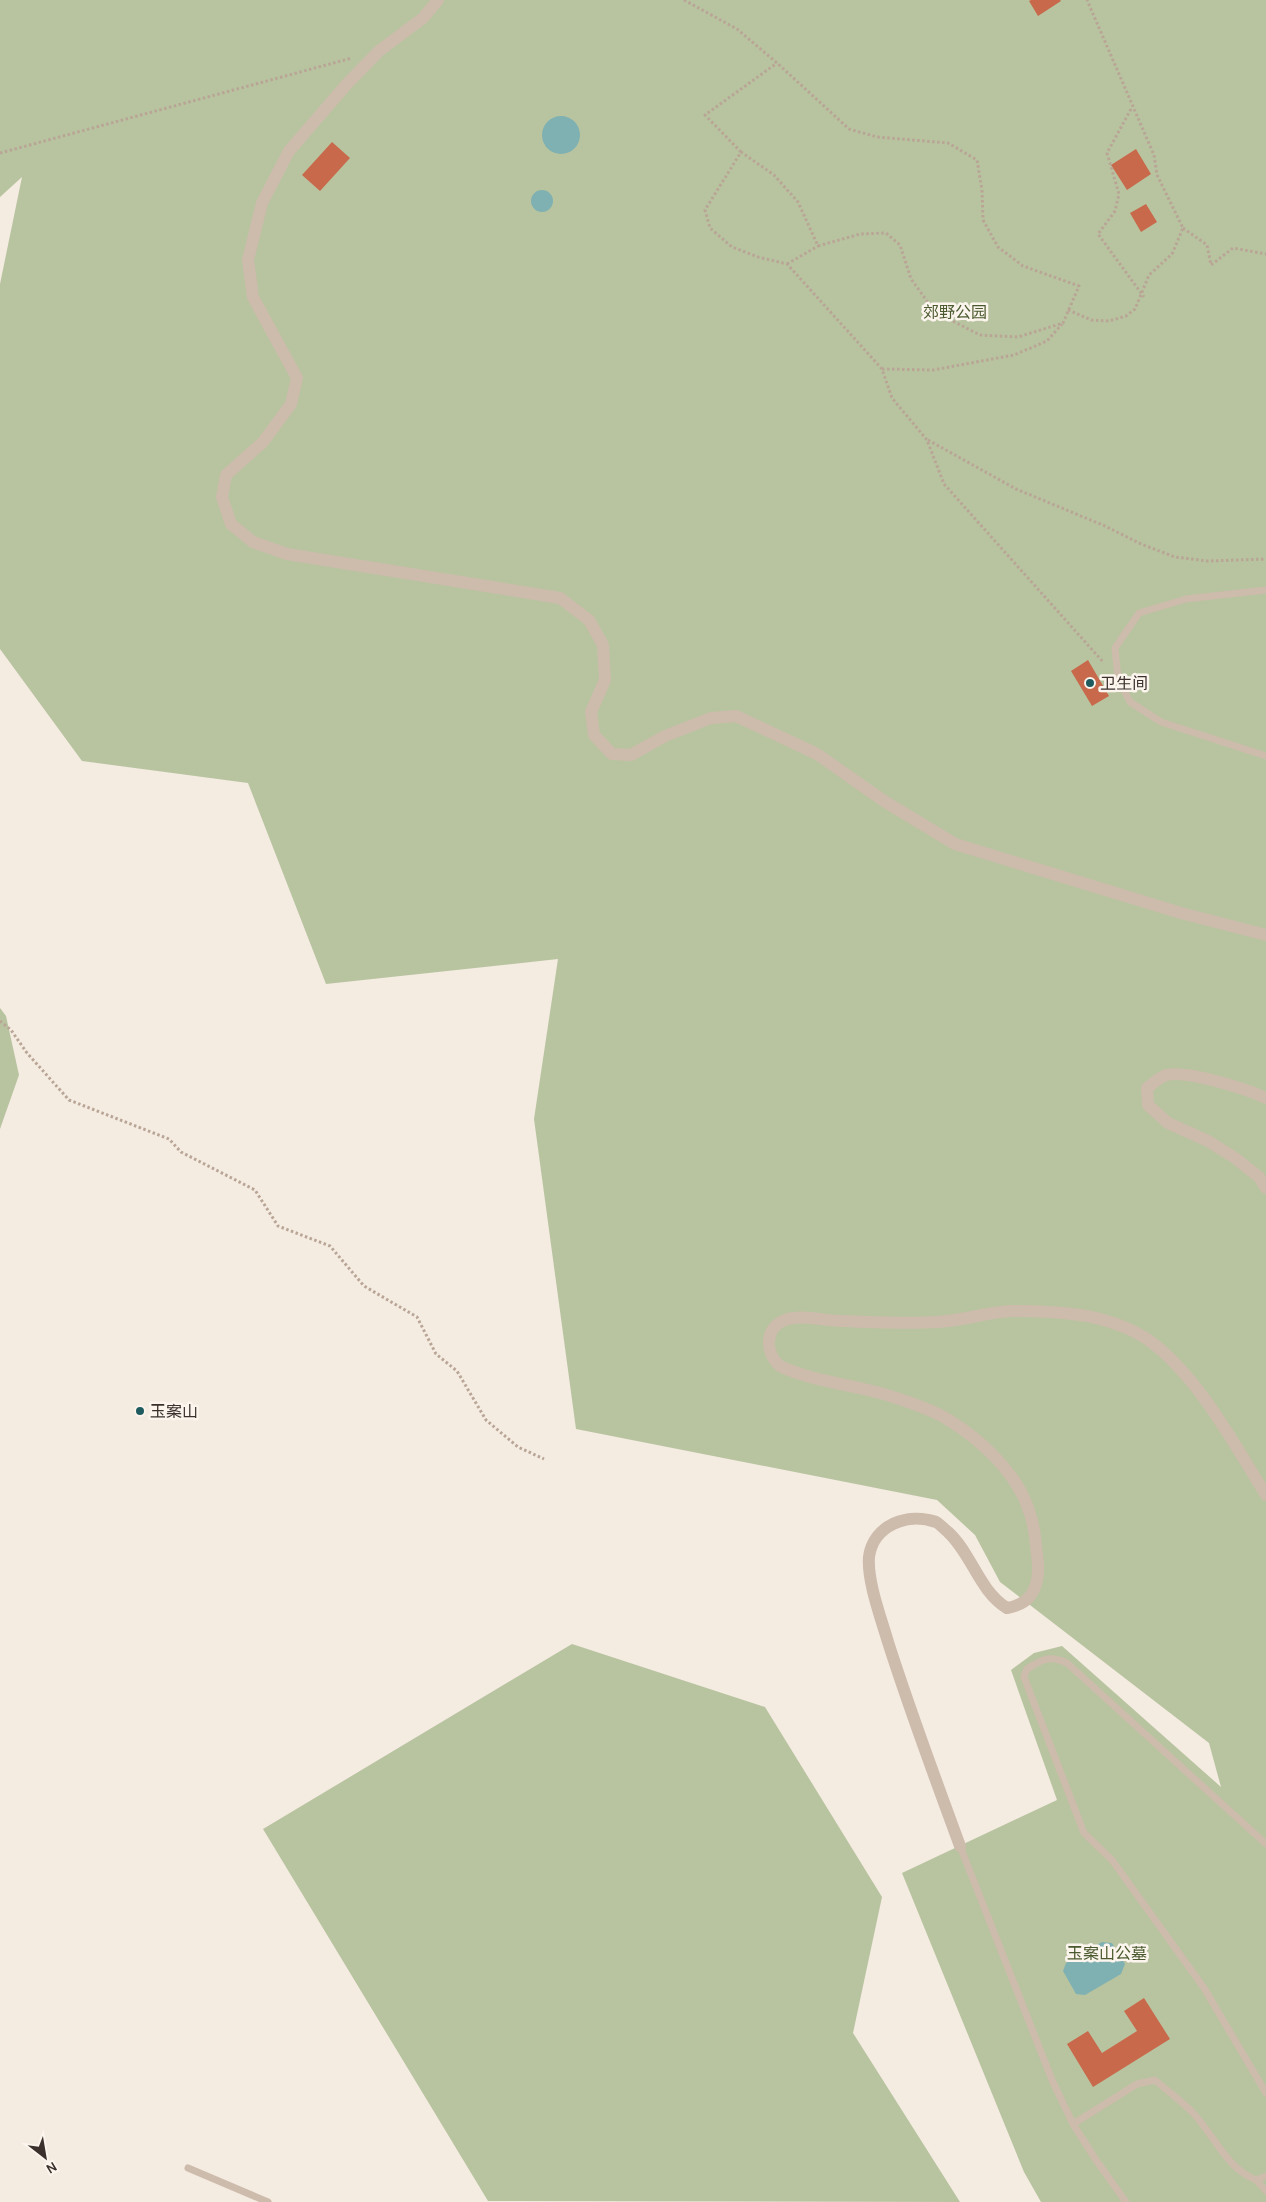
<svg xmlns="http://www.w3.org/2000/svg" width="1266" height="2202" font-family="Karla,'Noto Sans SC',sans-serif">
  <rect width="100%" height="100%" fill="#f4ebe1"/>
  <path fill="#b8c4a0" d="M0,0H1266V2202H1041L1024,2172L902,1873L1057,1800L1011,1670L1034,1653L1062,1646L1221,1787L1209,1743L1000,1582L975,1535L937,1500L576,1429L534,1119L558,959L326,984L248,783L82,761L0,649V284L22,177L0,197Z
    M0,1008L6,1016L19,1075L0,1129Z
    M572,1644L765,1707L882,1897L853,2033L960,2202L488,2201L263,1829Z"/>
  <path fill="#7fb0b2" d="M542 135a19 19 0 1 1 38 0a19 19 0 1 1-38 0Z
    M531 201a11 11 0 1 1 22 0a11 11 0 1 1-22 0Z
    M1102,1942L1112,1943L1125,1964L1121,1974L1085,1995L1076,1994L1063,1971L1066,1963Z"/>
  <path fill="#c8694b" d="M1031,0H1060L1061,1L1038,16L1029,1Z
    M332,142L350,158L320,191L302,175Z
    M1136,149L1151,174L1127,190L1111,165Z
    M1146,204L1157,222L1141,232L1130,213Z
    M1088,660L1109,696L1092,706L1071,671Z
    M1144,1998L1170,2039L1093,2087L1067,2044L1088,2031L1102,2053L1137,2031L1124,2011Z"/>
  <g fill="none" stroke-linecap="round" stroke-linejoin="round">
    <path stroke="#b9a596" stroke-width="3" stroke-dasharray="2.5 2.5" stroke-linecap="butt" d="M684,0L737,29L777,63L849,129L877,137L948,143L977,160L982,190L983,220L998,247L1023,266L1079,286L1063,323L1018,337L980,335L935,312L911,279L900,245L886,233L860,234L818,246L798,202L774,175L741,152L705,210L710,228L732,247L758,257L787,264L882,369L892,398L927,440L944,484L1104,663
      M1131,109L1107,153L1119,194L1115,211L1098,234L1144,297
      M741,152L705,115L777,63
      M0,153L352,58
      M1183,228L1207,245L1211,265L1233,248L1266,254
      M787,264L818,246
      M1068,310L1091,320L1109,321L1126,316L1135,309L1149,275L1172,254L1183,228L1157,175L1154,155L1087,0
      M882,369L933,370L1014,355L1047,341L1062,324
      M928,440L1016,489L1105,526L1141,544L1175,557L1208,561L1266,559
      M0,1021L11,1030L27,1053L69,1100L169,1139L181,1152L255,1190L278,1226L330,1246L364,1286L417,1317L436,1354L457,1371L486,1420L518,1447L544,1459"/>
    <path stroke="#cdbbac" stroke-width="7" d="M1266,590L1186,599L1139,613L1115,648L1118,678L1130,702L1161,722L1266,756
      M1266,1844L1067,1663C1050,1655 1042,1659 1027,1669L1024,1677L1084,1833L1112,1860L1204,1988L1266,2093
      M960,1846L1052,2080L1073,2124L1096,2160L1126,2202
      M1073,2124L1137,2084L1155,2080C1167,2091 1182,2101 1193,2113C1214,2135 1226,2168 1256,2180L1266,2176
      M188,2168L268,2202
      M1256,2180L1266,2191"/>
    <path stroke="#cdbbac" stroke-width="12" d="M1266,1098C1247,1089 1186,1070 1167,1075C1160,1076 1153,1084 1147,1088L1148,1105L1168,1123L1208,1141L1235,1158L1259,1177L1266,1188
      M960,1846C935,1778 910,1711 888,1642C881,1618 867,1581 869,1557C873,1525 908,1512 936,1522C940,1524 944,1529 948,1532C972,1554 979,1591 1007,1608C1031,1604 1039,1588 1038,1564C1036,1545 1035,1526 1028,1508C1015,1471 980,1439 947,1419C933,1410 903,1400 887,1395C854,1385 811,1381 780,1366C765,1353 764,1328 785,1320C801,1314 825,1321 842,1321C873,1322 906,1324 937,1322C962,1321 987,1312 1012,1311C1034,1311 1058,1312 1080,1315C1102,1318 1129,1327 1147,1339C1197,1374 1234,1444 1266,1495"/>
    <path stroke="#cdbbac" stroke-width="12" d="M438,0L423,18L379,51L346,85L289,151L262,203L248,260L253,297L297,378L291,404L263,442L226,475L222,497L231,524L253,542L287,554L560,598L589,620L603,645L605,680L591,712L594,735L612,754L631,755L665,736L711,718L736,716L817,754L884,801L955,844L1181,913L1266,935"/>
  </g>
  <g fill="#1f5a5e" stroke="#fbf5ee" stroke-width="2">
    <circle cx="1090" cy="683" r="5"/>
    <circle cx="140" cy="1411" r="5"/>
  </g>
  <g text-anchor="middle" stroke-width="5" stroke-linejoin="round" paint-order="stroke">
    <g font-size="16" fill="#4a5a2e" stroke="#fbf5ee">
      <text x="955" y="318">郊野公园</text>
      <text x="1107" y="1959">玉案山公墓</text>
    </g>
    <g font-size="16" fill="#3b302b" stroke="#fbf5ee" text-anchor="start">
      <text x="1100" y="689">卫生间</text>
      <text x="150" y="1417">玉案山</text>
    </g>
  </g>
  <g transform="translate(45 2157) rotate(149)" stroke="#fbf5ee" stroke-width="4" paint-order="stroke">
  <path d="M0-4L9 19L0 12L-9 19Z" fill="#3b302b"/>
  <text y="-8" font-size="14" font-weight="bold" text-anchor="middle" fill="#3b302b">N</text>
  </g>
</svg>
